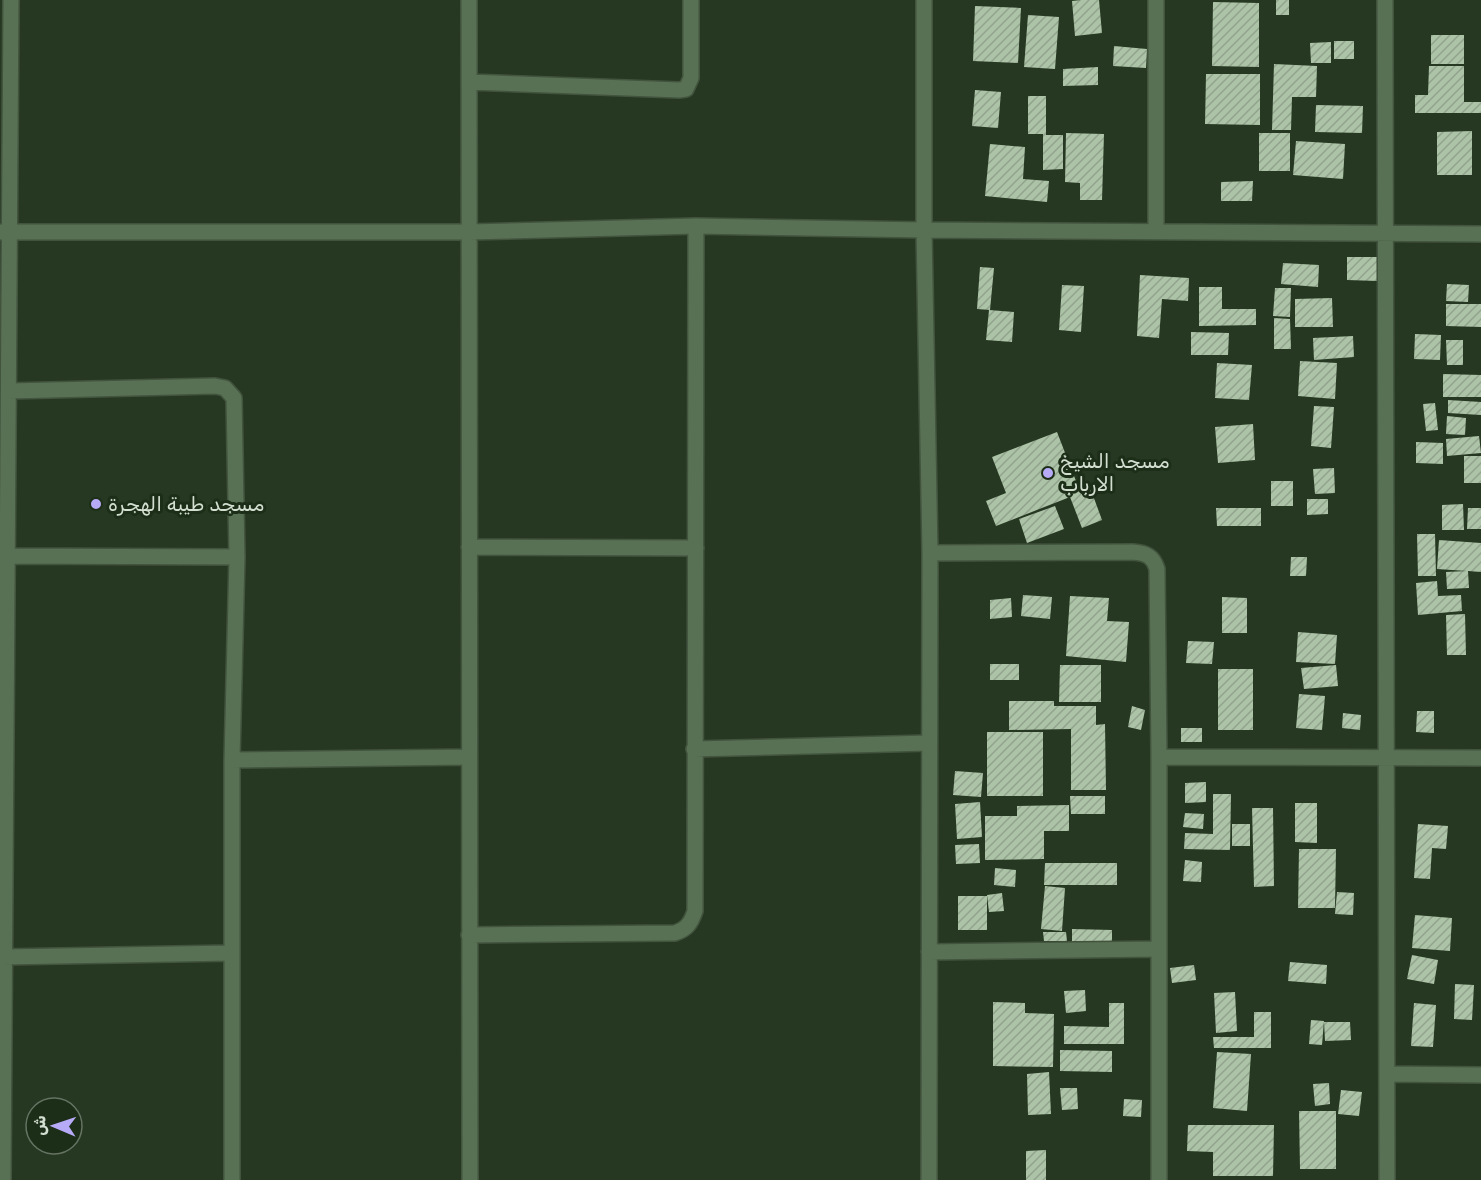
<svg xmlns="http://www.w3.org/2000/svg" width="1481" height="1180" font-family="Rubik,Vazirmatn,sans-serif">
  <defs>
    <pattern id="building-hatch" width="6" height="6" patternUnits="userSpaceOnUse" patternTransform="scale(1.5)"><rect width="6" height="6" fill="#acc3a7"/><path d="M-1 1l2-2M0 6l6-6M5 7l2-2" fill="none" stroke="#91a38d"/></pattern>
  </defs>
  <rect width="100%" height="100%" fill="#263822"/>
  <path fill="url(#building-hatch)" d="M1081,0H1099L1102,33L1075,36L1072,1Z
    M1276,0H1289V15H1276Z
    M1213,2L1259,3V67L1212,66Z
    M975,6L1021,8L1018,63L973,61Z
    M1028,15L1059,17L1055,69L1024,67Z
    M1431,35H1464V64H1431Z
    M1334,41H1354V59H1334Z
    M1331,42V63H1311L1310,43Z
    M1114,46L1147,49L1146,68L1113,66Z
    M1274,64L1317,66L1316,97H1292L1291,130H1272Z
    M1429,66H1464V102H1481V113H1415V95H1428Z
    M1098,67V85L1063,86V69Z
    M1206,74H1260V125L1205,124Z
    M975,90L1001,92L998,128L972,126Z
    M1028,96H1046V135H1063V169L1043,170V134H1028Z
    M1316,105L1363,106L1362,133L1315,132Z
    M1472,131V175H1437V132Z
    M1066,133L1104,134L1102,200H1080V183L1065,182Z
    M1259,133H1290V171H1259Z
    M1296,141L1345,144L1343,179L1293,175Z
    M990,144L1025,147L1023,179L1049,181L1047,202L985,196Z
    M1253,181L1252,201H1221V182Z
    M1347,257H1378L1377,281L1347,280Z
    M1283,263L1319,265L1318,287L1281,284Z
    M980,267L994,268L990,310L977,309Z
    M1140,275L1189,278L1188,301L1162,299L1159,338L1137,336Z
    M1447,284L1469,285L1468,302L1446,301Z
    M1062,285L1084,286L1081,332L1059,330Z
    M1199,287H1222V309H1256V325L1199,326Z
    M1275,288H1291L1290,317L1273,316Z
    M1332,298L1333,327H1295V299Z
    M1446,304H1481V327L1446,326Z
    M989,310L1014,312L1012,342L986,340Z
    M1274,318L1290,319L1291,349H1274Z
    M1191,332L1229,333L1228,355H1191Z
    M1415,334L1441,335L1440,360L1414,359Z
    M1353,336L1354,357L1314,360L1313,338Z
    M1446,340H1463V365H1447Z
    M1300,361L1337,363L1335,399L1298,396Z
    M1217,363L1252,365L1249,400L1215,398Z
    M1443,374L1481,375V397H1443Z
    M1448,400L1481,402V415L1448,413Z
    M1435,403L1438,430L1426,431L1423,404Z
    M1314,406L1334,407L1331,448L1311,446Z
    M1447,416L1466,418L1465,435L1446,434Z
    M1253,424L1255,460L1218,463L1215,427Z
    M1057,432L1081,494L1091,490L1102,520L1082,528L1070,497L996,526L986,501L1006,493L992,457Z
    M1479,436L1481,453L1447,456L1446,439Z
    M1416,442L1443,443V464L1416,463Z
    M1464,456H1481V483H1464Z
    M1334,468L1335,493L1315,494L1313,469Z
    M1271,481H1293V506H1271Z
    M1307,499H1328V514L1307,515Z
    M1463,504L1464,530H1442V505Z
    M1055,506L1064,529L1027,543L1019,519Z
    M1216,508H1261V526H1217Z
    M1468,508H1481V529H1467Z
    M1417,534H1435L1436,576H1418Z
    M1439,540L1481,543V572L1468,571L1469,588L1447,589L1446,572L1467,571L1437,569Z
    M1291,557H1307L1306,576H1290Z
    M1437,581L1438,596L1461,595L1462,611L1418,615L1416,583Z
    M1023,595L1052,597L1050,619L1021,616Z
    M1070,596L1109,598L1107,621L1129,622L1126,662L1066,656Z
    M1222,597L1247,598V633H1222Z
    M1011,598L1012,617L990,619V600Z
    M1465,614L1466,655H1447L1446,615Z
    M1298,632L1337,635L1335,664L1296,662Z
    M1188,641L1214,642L1212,664L1186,663Z
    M990,664H1019V680H990Z
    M1060,665H1101V702H1059Z
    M1336,665L1338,686L1304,689L1301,668Z
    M1218,669H1253V730H1218Z
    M1299,694L1325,696L1322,730L1296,728Z
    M1009,701H1054V706H1096V725L1105,724L1106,790H1071V729L1009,730Z
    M1132,706L1145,710L1141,730L1128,727Z
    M1417,711H1434V733L1416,732Z
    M1343,713L1361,715L1360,730L1342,728Z
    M1181,728H1202V742H1181Z
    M987,732H1043V796H987Z
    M955,771L983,773L981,797L953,795Z
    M1206,782V802L1185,803V783Z
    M1213,794H1231L1230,850L1184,849L1185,833L1213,834Z
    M1070,796H1105V814H1071Z
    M980,802L982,837L957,839L955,804Z
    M1295,803H1317V843L1295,842Z
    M1069,805V831H1044V859L985,860V816H1017V806Z
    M1252,808H1273L1274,886L1254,887Z
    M1185,813L1204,814L1203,829L1183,827Z
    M1232,824H1250V846H1232Z
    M1418,824L1448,826L1446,849L1432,848L1430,879L1414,878Z
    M979,844L980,863L956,864L955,845Z
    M1299,849H1336L1335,908H1298Z
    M1185,860L1202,862L1201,882L1183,881Z
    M1045,863H1117V885H1044Z
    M995,868L1016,870L1015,887L994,885Z
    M1045,886L1065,888L1062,931L1041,929Z
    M1337,892L1354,893L1353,915L1335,914Z
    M1002,893L1004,911L989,912L987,895Z
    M958,896H987V930H958Z
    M1415,915L1452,918L1450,951L1412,948Z
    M1072,929L1112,930V942H1072Z
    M1043,932H1066L1067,941H1044Z
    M1412,955L1438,960L1434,984L1407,979Z
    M1290,962L1327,965L1326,984L1288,981Z
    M1194,965L1196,980L1172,983L1170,968Z
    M1455,984L1474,985L1472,1020L1454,1019Z
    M1085,990L1086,1011L1066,1013L1064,991Z
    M1235,992L1237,1031L1216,1033L1214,993Z
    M993,1002L1025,1003V1013L1054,1014L1053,1067L993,1066Z
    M1109,1003H1124V1044H1064V1026L1109,1027Z
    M1414,1003L1436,1005L1433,1047L1411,1046Z
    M1254,1012H1271V1048H1214L1213,1037H1254Z
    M1311,1020L1324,1021L1322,1045L1309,1044Z
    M1324,1022H1350L1351,1040L1325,1041Z
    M1060,1050L1112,1051V1072L1060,1071Z
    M1217,1052L1251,1054L1247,1111L1213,1108Z
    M1049,1072L1051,1114L1028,1115L1027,1074Z
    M1329,1083L1330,1104L1315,1106L1313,1084Z
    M1060,1088H1077L1078,1109L1062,1110Z
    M1341,1090L1362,1092L1359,1116L1338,1114Z
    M1124,1099L1142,1100L1141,1117L1123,1116Z
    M1299,1111H1336V1169H1300Z
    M1188,1125H1274L1273,1176H1213V1152L1187,1151Z
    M1046,1150V1180H1026V1151Z"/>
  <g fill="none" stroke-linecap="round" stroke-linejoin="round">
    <g stroke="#42533e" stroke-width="18">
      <path id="street" d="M469,0L470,1180
        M924,0V230L930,553L929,1180
        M1385,0L1387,1180
        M469,82L679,90L686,89L691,78V0
        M1156,231V0
        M0,232H469L696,226L924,230L1481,234
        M9,391L215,386L225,388L234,398L237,557L232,760V1180
        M469,547L696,548
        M930,553L1133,552C1146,553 1153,556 1157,569L1159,757V1180
        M7,556L237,557
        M694,749L929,743
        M1159,757L1481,758
        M232,760L469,757
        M469,935L675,933C687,929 691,923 695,911L696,226
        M929,952L1159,949
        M3,957L231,953
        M1387,1074L1481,1075
        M3,1180L11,0"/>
    </g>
    <use href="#street" stroke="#587053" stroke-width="15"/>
  </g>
  <g fill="#b7abf8" stroke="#1c2e18" stroke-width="2">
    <circle cx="1048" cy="473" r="6"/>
    <circle cx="96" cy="504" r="6"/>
  </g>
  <g text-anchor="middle" stroke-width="6" stroke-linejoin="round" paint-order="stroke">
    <g font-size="20" fill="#d2ded0" stroke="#1c2e18" text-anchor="start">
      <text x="1060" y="468">مسجد الشيخ<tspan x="1060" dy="23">الارباب</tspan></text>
      <text x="108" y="511">مسجد طيبة الهجرة</text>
    </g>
  </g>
  <g transform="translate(54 1126) rotate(272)"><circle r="28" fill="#1c2e18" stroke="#657462" stroke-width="1.5"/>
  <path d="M0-4.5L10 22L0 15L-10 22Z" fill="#b7abf8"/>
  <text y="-9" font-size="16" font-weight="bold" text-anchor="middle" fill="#d2ded0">ش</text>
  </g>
</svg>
